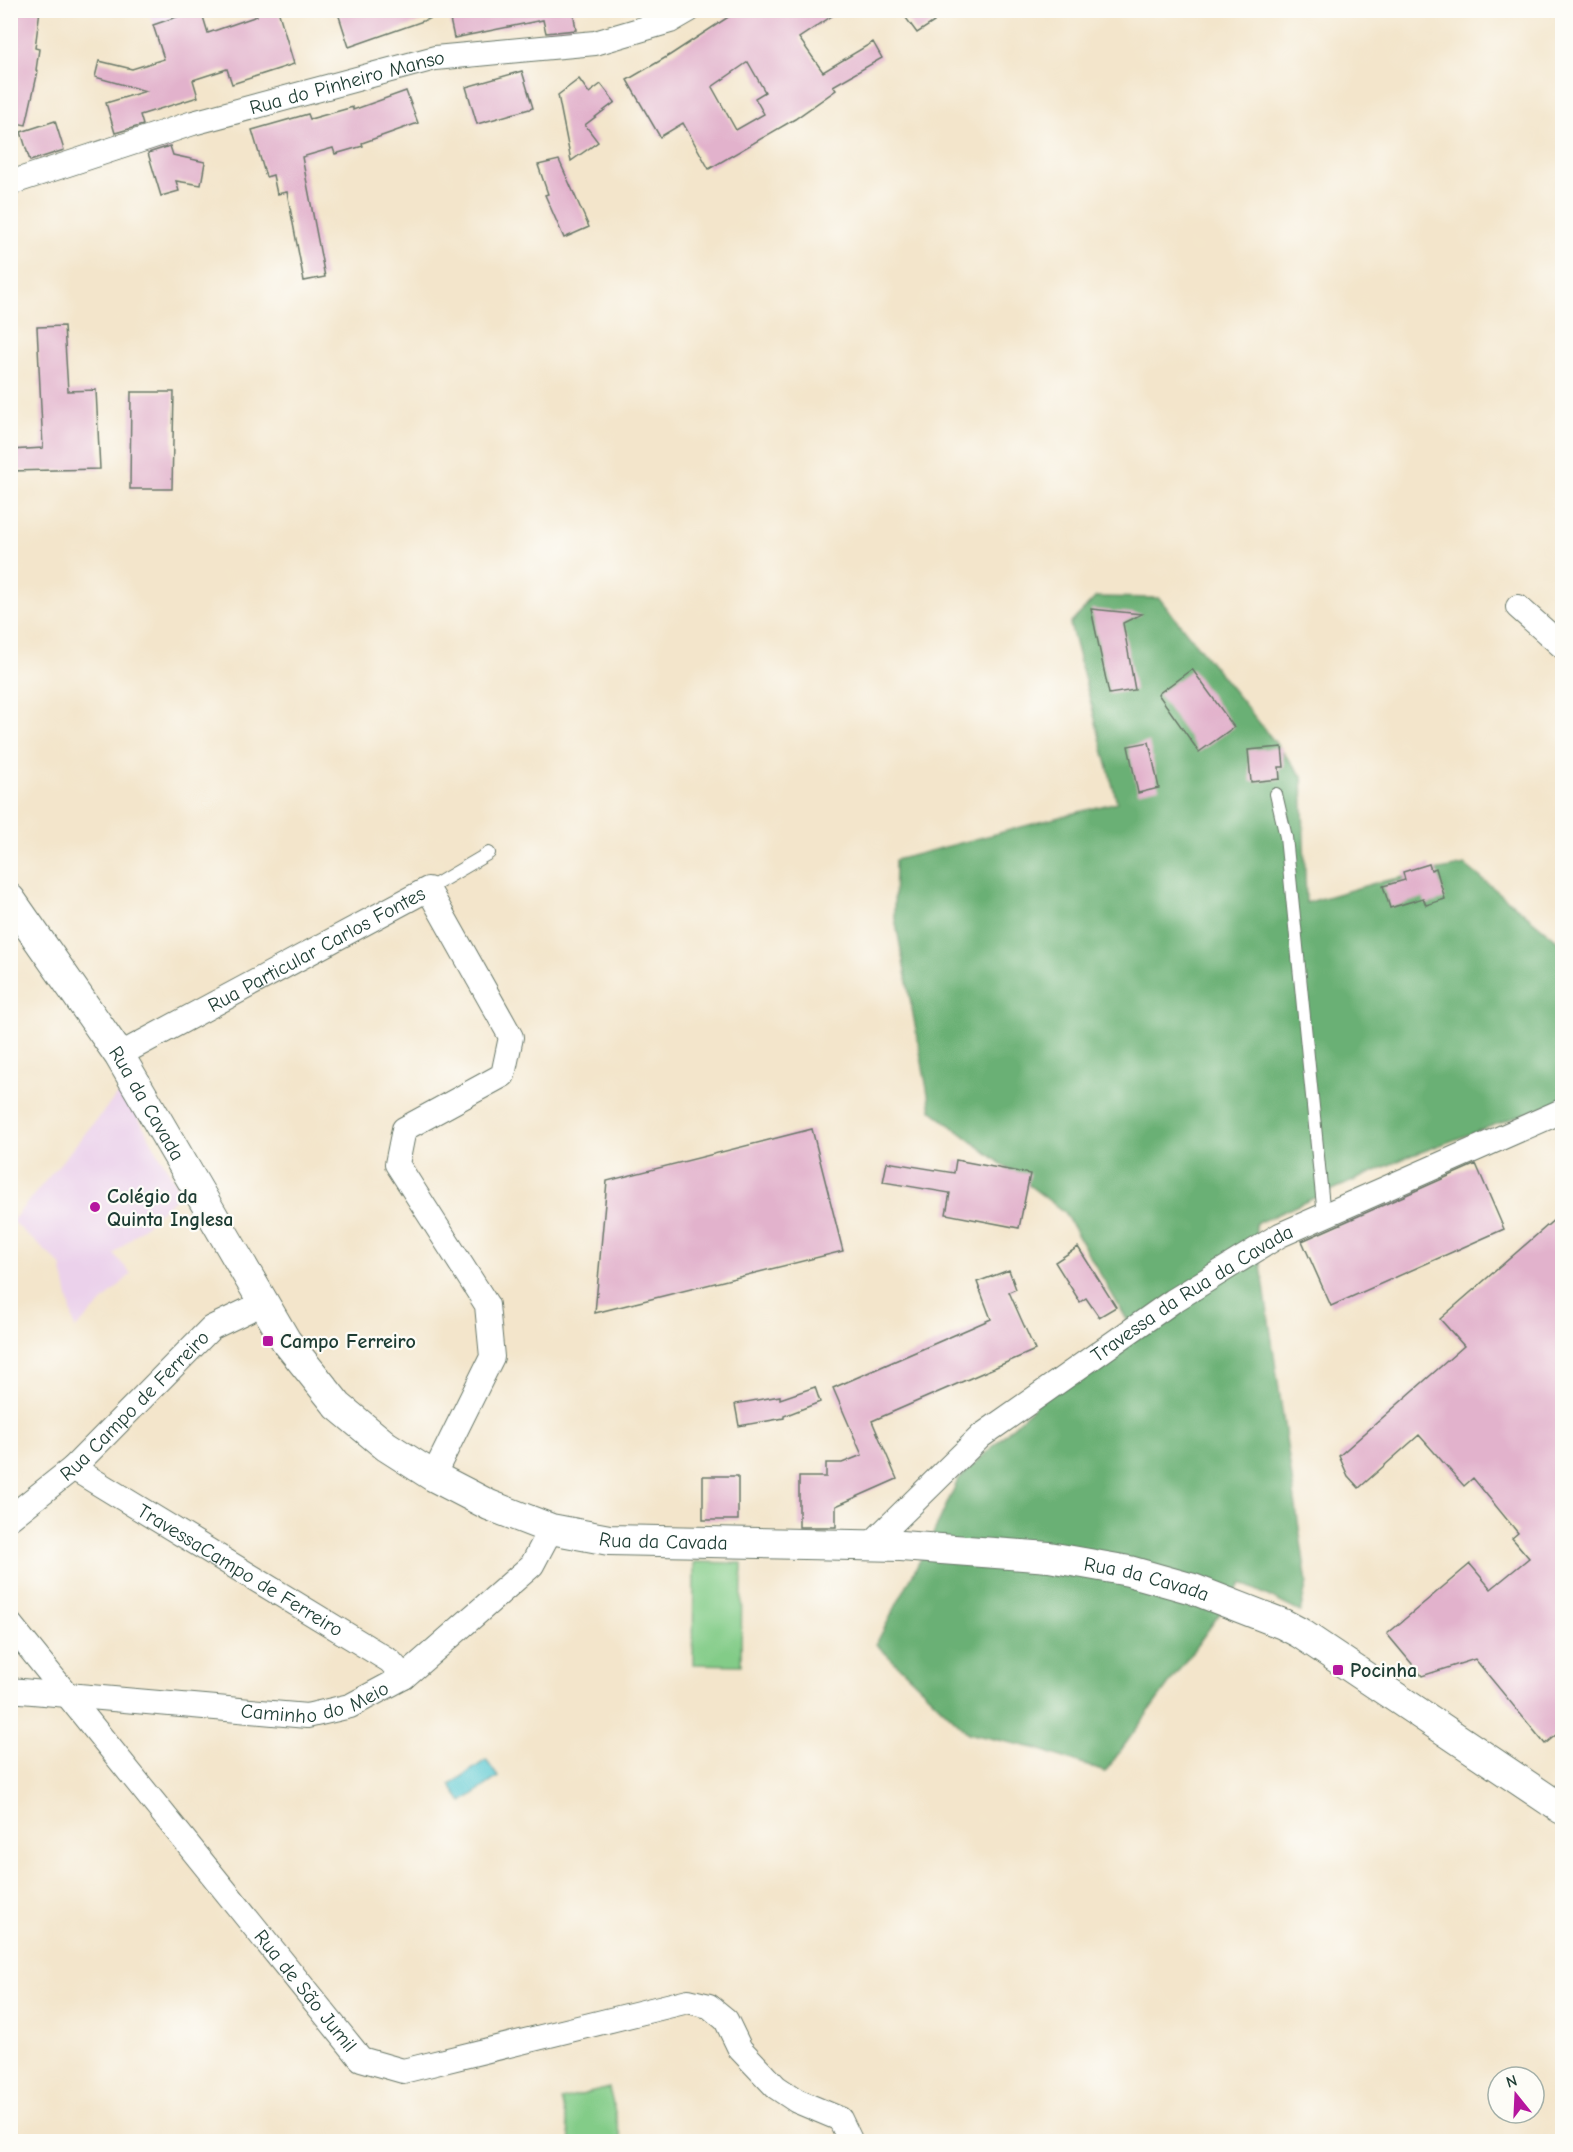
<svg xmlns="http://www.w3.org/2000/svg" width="1573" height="2152" font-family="'Comic Neue',sans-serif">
  <rect width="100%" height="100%" fill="#fdfcf7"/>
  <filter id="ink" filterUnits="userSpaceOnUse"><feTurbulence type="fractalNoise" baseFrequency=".0167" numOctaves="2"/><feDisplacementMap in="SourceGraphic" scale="12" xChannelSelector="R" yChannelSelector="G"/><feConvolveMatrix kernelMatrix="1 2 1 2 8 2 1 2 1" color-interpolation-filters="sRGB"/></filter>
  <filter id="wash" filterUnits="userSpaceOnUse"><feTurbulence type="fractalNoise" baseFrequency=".008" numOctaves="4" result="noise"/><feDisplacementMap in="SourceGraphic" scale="24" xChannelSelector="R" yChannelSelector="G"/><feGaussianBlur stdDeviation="1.35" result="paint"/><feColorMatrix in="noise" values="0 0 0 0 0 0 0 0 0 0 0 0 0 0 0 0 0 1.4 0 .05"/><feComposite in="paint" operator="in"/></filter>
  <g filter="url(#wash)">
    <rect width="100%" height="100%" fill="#f3e5cb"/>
    <path fill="#ebd1eb" d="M147,11H187L179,20L157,29Z
      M122,1089L181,1193L114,1254L131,1274L75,1329L61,1265L12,1221Z"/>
    <path fill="#83cc88" stroke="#51845e" stroke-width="1.5" d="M694,1562L742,1563L741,1665L693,1664Z
      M609,2088L622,2141H571L561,2100Z"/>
    <path fill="#6ab074" stroke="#447654" stroke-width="1.5" d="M1096,597L1159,598L1302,776L1306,903L1375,883L1465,865L1562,944V1100L1405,1158L1255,1224L1307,1583L1300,1612L1242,1583L1105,1772L1038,1749L968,1733L876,1644L928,1545L958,1480L1054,1387L1136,1335L1064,1212L931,1110L894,913L895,860L1117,802L1070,624Z"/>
    <path fill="#5cc9d2" stroke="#3e8383" stroke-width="1.5" d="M486,1760L498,1777L462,1802L450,1785Z"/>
    <g id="blocks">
      <path fill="#e2b2cc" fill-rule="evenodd" d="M10,10H40L35,48L39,49L36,70L38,71L26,125L10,122Z
        M197,10H201L208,33L257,16L255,10H278L294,64L232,84L227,69L193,80L198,97L140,115L143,125L115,133L106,103L146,91L95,77L99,61L132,69L164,59L153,25Z
        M337,10H446V13L349,47Z
        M448,10H573L576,30L546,33L543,20L454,38Z
        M739,10H841L799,38L823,72L873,42L882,58L833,86L836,90L795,119L709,169L683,123L660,137L627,80L670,55ZM748,62L765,92L755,98L764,114L736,130L712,87Z
        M918,10H926L934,22L917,33L906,18Z
        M522,71L533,108L477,124L466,87Z
        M579,79L589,93L601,84L615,102L585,125L598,142L571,161L558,95Z
        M406,91L418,123L362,143L363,146L335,154L333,148L302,157L325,277L304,281L287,192L277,194L273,175L266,177L252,130L308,114L310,119L353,107V110Z
        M55,121L64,150L30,161L21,132Z
        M170,146L173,155L205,162L201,185L176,181L179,191L161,196L148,153Z
        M559,160L589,227L564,238L545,195L548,194L538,165Z
        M64,326L68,391L96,390L100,469L10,471V450L43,448L37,327Z
        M131,392H174L172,489H130Z
        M1091,609L1142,614L1123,623L1135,690L1109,694Z
        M1192,669L1234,727L1199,752L1158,694Z
        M1149,742L1159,788L1138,793L1128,746Z
        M1282,747L1284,767H1279L1280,779L1251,782L1248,750Z
        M1429,864L1431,870L1436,868L1445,899L1426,905L1423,898L1390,908L1383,886L1405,880L1403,872Z
        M812,1129L843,1251L595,1313L607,1181Z
        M956,1160L1030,1174L1019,1228L946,1214L950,1193L883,1182L887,1162L954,1173Z
        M1476,1164L1504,1229L1331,1306L1302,1241Z
        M1563,1212V1729L1545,1744L1475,1659L1422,1676L1387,1634L1470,1564L1491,1589L1529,1558L1512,1538L1518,1533L1473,1478L1464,1486L1419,1435L1359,1488L1348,1476L1339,1456L1464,1346L1440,1319Z
        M1078,1247L1116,1307L1099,1317L1086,1298L1080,1302L1055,1262Z
        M1009,1270L1016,1289L1009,1292L1035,1350L872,1421L897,1479L836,1506V1527H799V1477H826V1463H842L862,1455L833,1388L991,1319L977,1282Z
        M815,1387L820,1402L784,1416V1418L739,1426L735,1404L780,1396V1399Z
        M703,1476H738V1520H703Z"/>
    </g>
  </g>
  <g filter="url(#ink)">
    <use href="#blocks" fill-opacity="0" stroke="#697869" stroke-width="1.5"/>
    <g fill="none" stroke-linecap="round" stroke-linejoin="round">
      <g stroke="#697869" stroke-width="14">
        <path id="service" d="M1276,794L1286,837L1324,1216
          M428,889L489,853"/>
      </g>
      <g stroke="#697869" stroke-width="26">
        <g id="minor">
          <path id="s1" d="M10,183L193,123L435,58L595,43L670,21L689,10"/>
          <path d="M1518,607L1562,646"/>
          <path id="s2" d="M119,1055L428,889L511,1037L503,1075L404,1129L397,1164L487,1305L492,1357L433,1476"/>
          <path id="s3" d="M73,1468L390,1661L404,1677"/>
          <path id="s4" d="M10,1518L73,1468L211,1328L263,1303"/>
          <path id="s5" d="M869,1546L981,1436L1173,1301L1280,1235L1562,1111"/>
          <path id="s6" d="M10,1624L361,2059L403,2071L688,2001L709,2006L726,2020L740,2049L776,2087L797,2101L840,2119L851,2142"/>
          <path id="s7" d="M10,1690L307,1716L350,1706L404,1677L532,1565L551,1529"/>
        </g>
      </g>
      <g stroke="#697869" stroke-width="32">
        <g id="tertiary">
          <path id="s8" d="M10,899L119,1055L286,1341L338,1406L386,1446L433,1476L489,1505L551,1529L609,1540L901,1546L1049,1557L1129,1571L1193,1589L1283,1624L1300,1633L1562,1809"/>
        </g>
      </g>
      <use href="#service" stroke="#fff" stroke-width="12"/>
      <use href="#minor" stroke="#fff" stroke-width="24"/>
      <use href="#tertiary" stroke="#fff" stroke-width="30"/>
    </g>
  </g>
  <g fill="#b5179e" stroke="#fdfcf7" stroke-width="2">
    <circle cx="95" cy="1207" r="6"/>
    <rect x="262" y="1335" width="12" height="12" rx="3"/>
    <rect x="1332" y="1664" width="12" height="12" rx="3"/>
  </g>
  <g text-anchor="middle" stroke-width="4.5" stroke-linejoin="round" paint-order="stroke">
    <g font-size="20" fill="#1f3d34" stroke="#fdfcf7">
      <text dy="7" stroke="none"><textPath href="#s1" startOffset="352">Rua do Pinheiro Manso</textPath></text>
      <text dy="7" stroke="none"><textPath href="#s2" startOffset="224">Rua Particular Carlos Fontes</textPath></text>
      <text dy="7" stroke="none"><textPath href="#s8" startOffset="246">Rua da Cavada</textPath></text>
      <text dy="7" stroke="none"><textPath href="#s5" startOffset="412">Travessa da Rua da Cavada</textPath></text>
      <text dy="7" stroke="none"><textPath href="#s4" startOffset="168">Rua Campo de Ferreiro</textPath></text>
      <text dy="7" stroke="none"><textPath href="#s8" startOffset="966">Rua da Cavada</textPath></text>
      <text dy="7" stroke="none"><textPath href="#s3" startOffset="196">TravessaCampo de Ferreiro</textPath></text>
      <text dy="7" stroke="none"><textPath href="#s8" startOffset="1452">Rua da Cavada</textPath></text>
      <text dy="7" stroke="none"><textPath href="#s7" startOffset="308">Caminho do Meio</textPath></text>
      <text dy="7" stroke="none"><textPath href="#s6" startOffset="471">Rua de São Jumil</textPath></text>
    </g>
    <g font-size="20" font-weight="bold" fill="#1f3d34" stroke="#fdfcf7" text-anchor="start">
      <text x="107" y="1203">Colégio da<tspan x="107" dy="23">Quinta Inglesa</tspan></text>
      <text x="280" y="1348">Campo Ferreiro</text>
      <text x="1350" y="1677">Pocinha</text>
    </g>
  </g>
  <rect width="1573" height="2152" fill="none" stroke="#fdfcf7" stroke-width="36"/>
  <g transform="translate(1516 2095) rotate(342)"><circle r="28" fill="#fdfcf7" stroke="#a4b0a9" stroke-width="1.5"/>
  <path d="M0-4.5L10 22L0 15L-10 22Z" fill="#b5179e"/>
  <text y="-9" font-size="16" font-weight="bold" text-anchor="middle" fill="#1f3d34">N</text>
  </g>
</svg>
